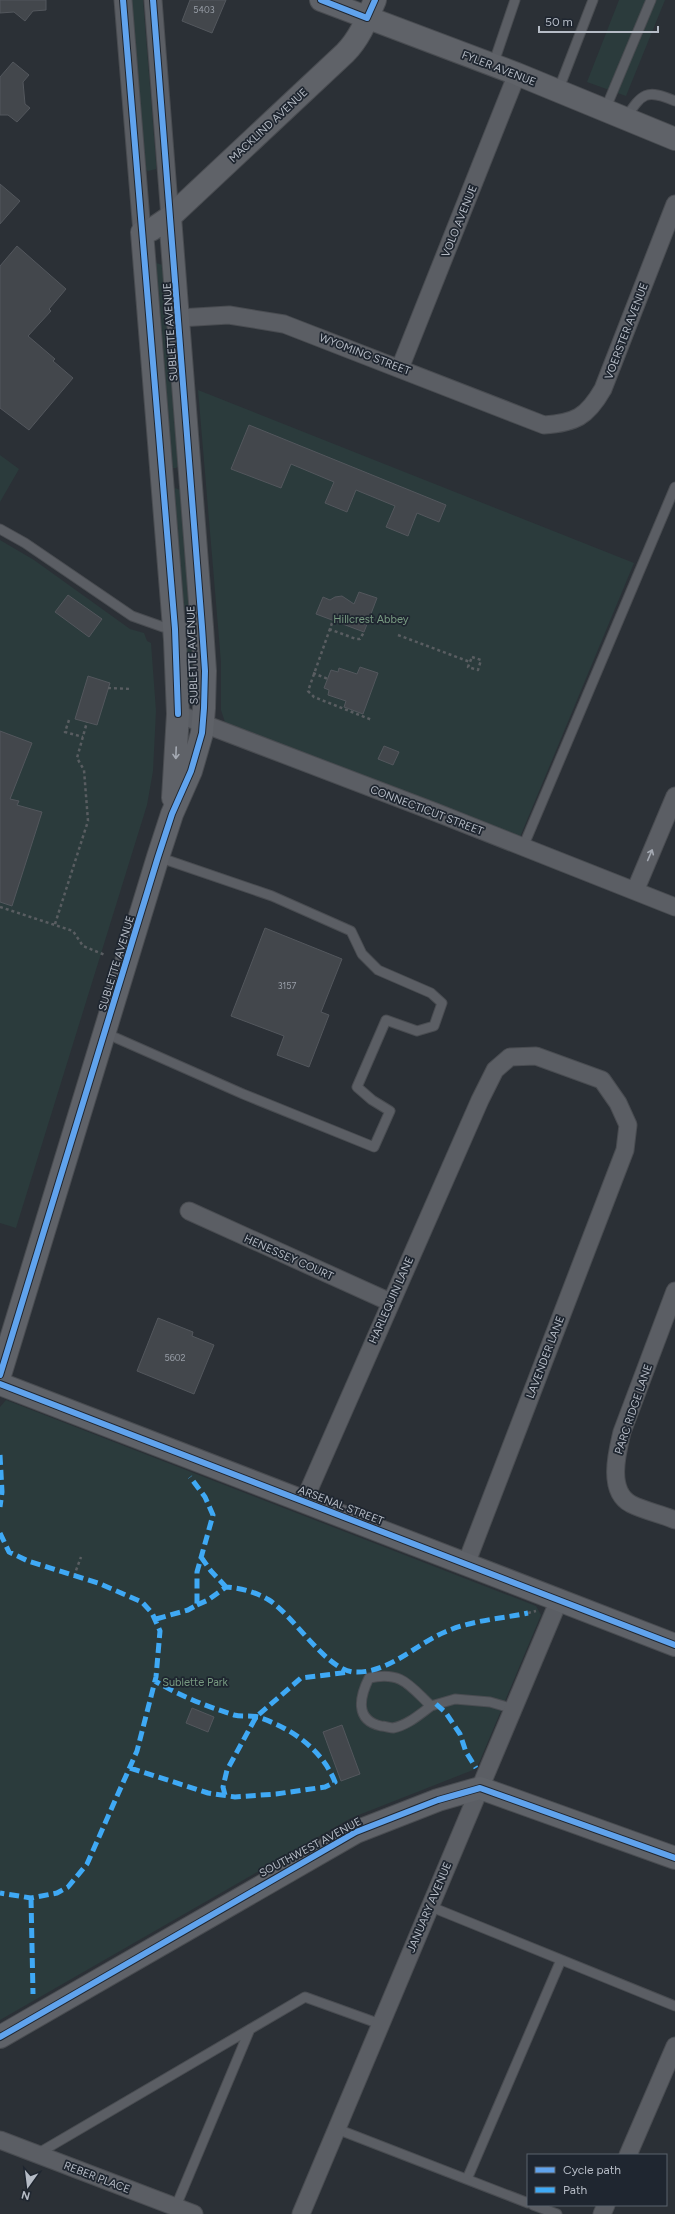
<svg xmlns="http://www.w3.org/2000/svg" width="675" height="2214" font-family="Figtree,sans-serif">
  <rect width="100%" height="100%" fill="#2b3036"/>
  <path fill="#2b3b3c" d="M131,0H143L156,162V169L148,171L144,168Z
    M619,0H665L626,96L587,82Z
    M156,263L163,265L180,465L176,468H171L154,266Z
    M198,390L634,563L520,837L225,722L221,710V662Z
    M0,455L19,469L0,502Z
    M175,488L183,491L190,610L181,609L172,491Z
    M0,540L34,560L130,629L144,633L147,641L151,643L156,711L153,771L147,805L16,1228L0,1223Z
    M187,642L194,644L197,701L189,700L187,696L185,644Z
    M6,1400L536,1606L541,1615L479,1763L473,1770L351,1818L0,2020V1407Z"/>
  <path fill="#43474c" stroke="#53575d" d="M0,0H46V10L33,11L25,21L14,12L0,13Z
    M190,0H226L212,33L182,21Z
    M13,62L29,75L23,82L25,104L30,108L17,122L8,115H0V77Z
    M0,184L20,201L0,224Z
    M17,246L66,289L49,309L51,311L28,336L55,359L53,361L73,378L29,430L0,408V266Z
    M249,425L446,505L439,522L417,513L408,536L386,527L395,506L356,490L347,512L325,503L334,482L291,464L281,488L231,469Z
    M359,592L377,598L364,632L316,614L323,597L330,600L335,597L342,596L354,604Z
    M68,595L102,619L89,637L55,612Z
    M360,667L378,673L363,714L344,707L346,701L328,695L329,690L324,688L331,670L338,672L339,668L357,674Z
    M88,676L110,683L97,725L75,719Z
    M0,731L32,743L10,799L19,801L17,805L42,812L12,906L0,902Z
    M384,746L399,752L393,765L378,759Z
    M265,928L342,959L321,1012L329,1015L309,1067L277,1055L284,1036L231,1016Z
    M158,1318L193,1332L192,1336L214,1345L194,1394L137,1371Z
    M192,1708L214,1717L208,1732L186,1723Z
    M342,1725L360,1774L341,1781L323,1732Z"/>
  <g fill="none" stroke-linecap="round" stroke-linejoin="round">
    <g stroke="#494c51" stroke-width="11">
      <path id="lane" d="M493,65L515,0
        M558,91L593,0
        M605,110L651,0
        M625,119C642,94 645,88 675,101
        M0,529L25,543L132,616L163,627H202
        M523,847L675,487
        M105,1033L243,1094L374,1147L390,1111L372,1100L357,1087L386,1020L417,1031L434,1026L442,1003L431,993L378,970L362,954L351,931L272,896L158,857
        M431,1706C420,1714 408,1725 393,1728C390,1728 385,1726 381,1726C354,1720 360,1696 369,1678C402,1671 409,1685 431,1706L455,1699L490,1702L514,1709
        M429,1906L675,2006
        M337,2129L528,2203
        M37,2154L305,1997L380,2024
        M467,2179L561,1960
        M533,2205L557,2214
        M176,2206L250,2029"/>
    </g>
    <g stroke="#494c51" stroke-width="19">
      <path id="street" d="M123,0L142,232
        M153,0L170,217
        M179,318L229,315L284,324L544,425C575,423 587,417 603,389L675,204
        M400,368L517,74
        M178,714L435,812L675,907
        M635,891L675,796
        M189,1211L390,1302
        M675,1291L622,1432C617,1453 607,1491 631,1504C645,1511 661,1514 675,1520
        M304,1501L480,1100L495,1070L510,1057L536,1056L602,1080L618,1103L628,1125L625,1150L466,1564
        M0,2140L194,2214
        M628,2155L675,2046
        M301,2214L559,1600
        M602,2214L606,2205"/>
    </g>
    <g stroke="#494c51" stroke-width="24">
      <path id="secondary" d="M321,0L517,74L675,139
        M173,798L178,714L175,640L142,232L151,230L170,217L345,53C360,38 367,19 375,0
        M0,1375L158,857L172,814L191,771L202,733L204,708L205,671L202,627L170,217
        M0,1384L675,1645
        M0,2037L356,1832L438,1800L480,1788L675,1858"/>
    </g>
    <path stroke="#595d61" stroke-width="2.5" stroke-dasharray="3 3" stroke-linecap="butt" d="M332,623L308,691L314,697L372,720
      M329,629L356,639H360L364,632
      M398,635L470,662
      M472,657L481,660L478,670L468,667Z
      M313,673L328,679
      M108,688L132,689
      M69,720L65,732L83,737
      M0,907L73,931L83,946L105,955
      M55,924L88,821L84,770L77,758L87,722
      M74,1576L81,1557
      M528,1613L536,1611"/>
    <use href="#lane" stroke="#5b5e64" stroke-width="9"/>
    <use href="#street" stroke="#5b5e64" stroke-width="17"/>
    <use href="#secondary" stroke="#5f6268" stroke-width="22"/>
    <path stroke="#3fa9f5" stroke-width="5" stroke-dasharray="10 5" stroke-linecap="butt" d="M0,1455L2,1492L0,1507
      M0,1533L9,1552L28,1561L98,1583L142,1602L152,1613L160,1631L156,1677L137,1751L87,1864L68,1887L57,1893L31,1898L0,1893
      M201,1557L211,1571L226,1587
      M197,1605L208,1600L226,1587C241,1588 256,1592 269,1600C294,1616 326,1670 354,1672C388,1674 416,1644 445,1632C472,1620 500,1619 528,1613
      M156,1619L188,1610L197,1605V1572L213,1515L205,1497L190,1477
      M436,1704L446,1713L460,1734L466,1752L476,1768
      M130,1768L208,1793L235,1797L276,1794L325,1787L335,1782C322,1749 291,1728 258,1717C250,1715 242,1717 234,1715C206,1706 180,1696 155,1681
      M225,1795L223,1787L227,1770L256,1717L301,1678L350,1672
      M31,1898L33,1994"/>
    <g stroke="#1f2630" stroke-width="8">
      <path id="cycleway" d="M123,0L175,629L178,714
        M321,0L367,18L375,0
        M0,1375L158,857L172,814L191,771L202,733L204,708L205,671L202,627L153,0
        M0,1384L675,1645
        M0,2037L356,1832L438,1800L480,1788L675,1858"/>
    </g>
    <use href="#cycleway" stroke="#60a3ed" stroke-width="6"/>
  </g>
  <defs><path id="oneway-shaft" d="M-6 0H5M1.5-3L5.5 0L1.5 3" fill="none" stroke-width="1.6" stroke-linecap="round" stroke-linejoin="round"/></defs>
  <use stroke="#a5aab3" href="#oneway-shaft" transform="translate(176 753) rotate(92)"/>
  <use stroke="#a4a9b2" href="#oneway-shaft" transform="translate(650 855) rotate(-67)"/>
  <g text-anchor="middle" stroke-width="3.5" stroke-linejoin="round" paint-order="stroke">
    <g font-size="9" fill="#999fa8">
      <text x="204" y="13">5403</text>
      <text x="287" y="989">3157</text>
      <text x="175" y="1361">5602</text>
    </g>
    <g font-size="11" fill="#b6bcc6" stroke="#1f2630">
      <text transform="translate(499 68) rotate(21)" y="4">FYLER AVENUE</text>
      <text transform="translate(268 125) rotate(-43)" y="4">MACKLIND AVENUE</text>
      <text transform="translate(459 221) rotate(-68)" y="4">VOLO AVENUE</text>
      <text transform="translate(626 331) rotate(-69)" y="4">VOERSTER AVENUE</text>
      <text transform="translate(170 332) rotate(-94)" y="4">SUBLETTE AVENUE</text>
      <text transform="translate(365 354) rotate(21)" y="4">WYOMING STREET</text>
      <text transform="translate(192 655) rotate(-92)" y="4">SUBLETTE AVENUE</text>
      <text transform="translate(427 810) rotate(21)" y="4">CONNECTICUT STREET</text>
      <text transform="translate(116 963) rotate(-73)" y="4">SUBLETTE AVENUE</text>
      <text transform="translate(289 1257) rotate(24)" y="4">HENESSEY COURT</text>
      <text transform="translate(391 1300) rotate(-66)" y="4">HARLEQUIN LANE</text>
      <text transform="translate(545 1357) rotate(-69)" y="4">LAVENDER LANE</text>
      <text transform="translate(633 1409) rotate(-71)" y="4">PARC RIDGE LANE</text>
      <text transform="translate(341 1505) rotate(21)" y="4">ARSENAL STREET</text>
      <text transform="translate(310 1847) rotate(-28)" y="4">SOUTHWEST AVENUE</text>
      <text transform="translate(429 1907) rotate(-67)" y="4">JANUARY AVENUE</text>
      <text transform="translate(97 2177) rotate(21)" y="4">REBER PLACE</text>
    </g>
    <g font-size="11" fill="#779980" stroke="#1f2630">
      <text x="371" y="623">Hillcrest Abbey</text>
      <text x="195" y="1686">Sublette Park</text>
    </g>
  </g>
  <rect x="527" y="2154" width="140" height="52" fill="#1f2630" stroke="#5b626c"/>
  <rect x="535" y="2167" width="20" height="6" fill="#60a3ed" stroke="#5b626c"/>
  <text x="563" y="2174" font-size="12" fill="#b6bcc6">Cycle path</text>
  <rect x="535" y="2187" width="20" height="6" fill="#3fa9f5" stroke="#5b626c"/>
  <text x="563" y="2194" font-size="12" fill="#b6bcc6">Path</text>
  <g transform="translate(28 2186) rotate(194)" stroke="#1f2630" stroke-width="3" paint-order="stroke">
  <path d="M0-3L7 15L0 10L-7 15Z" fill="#b6bcc6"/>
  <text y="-6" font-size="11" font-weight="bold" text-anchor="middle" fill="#b6bcc6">N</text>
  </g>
  <path d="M539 26v6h119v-6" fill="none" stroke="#b6bcc6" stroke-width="2"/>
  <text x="545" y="26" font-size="12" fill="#b6bcc6" stroke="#1f2630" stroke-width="3" paint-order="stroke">50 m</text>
</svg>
